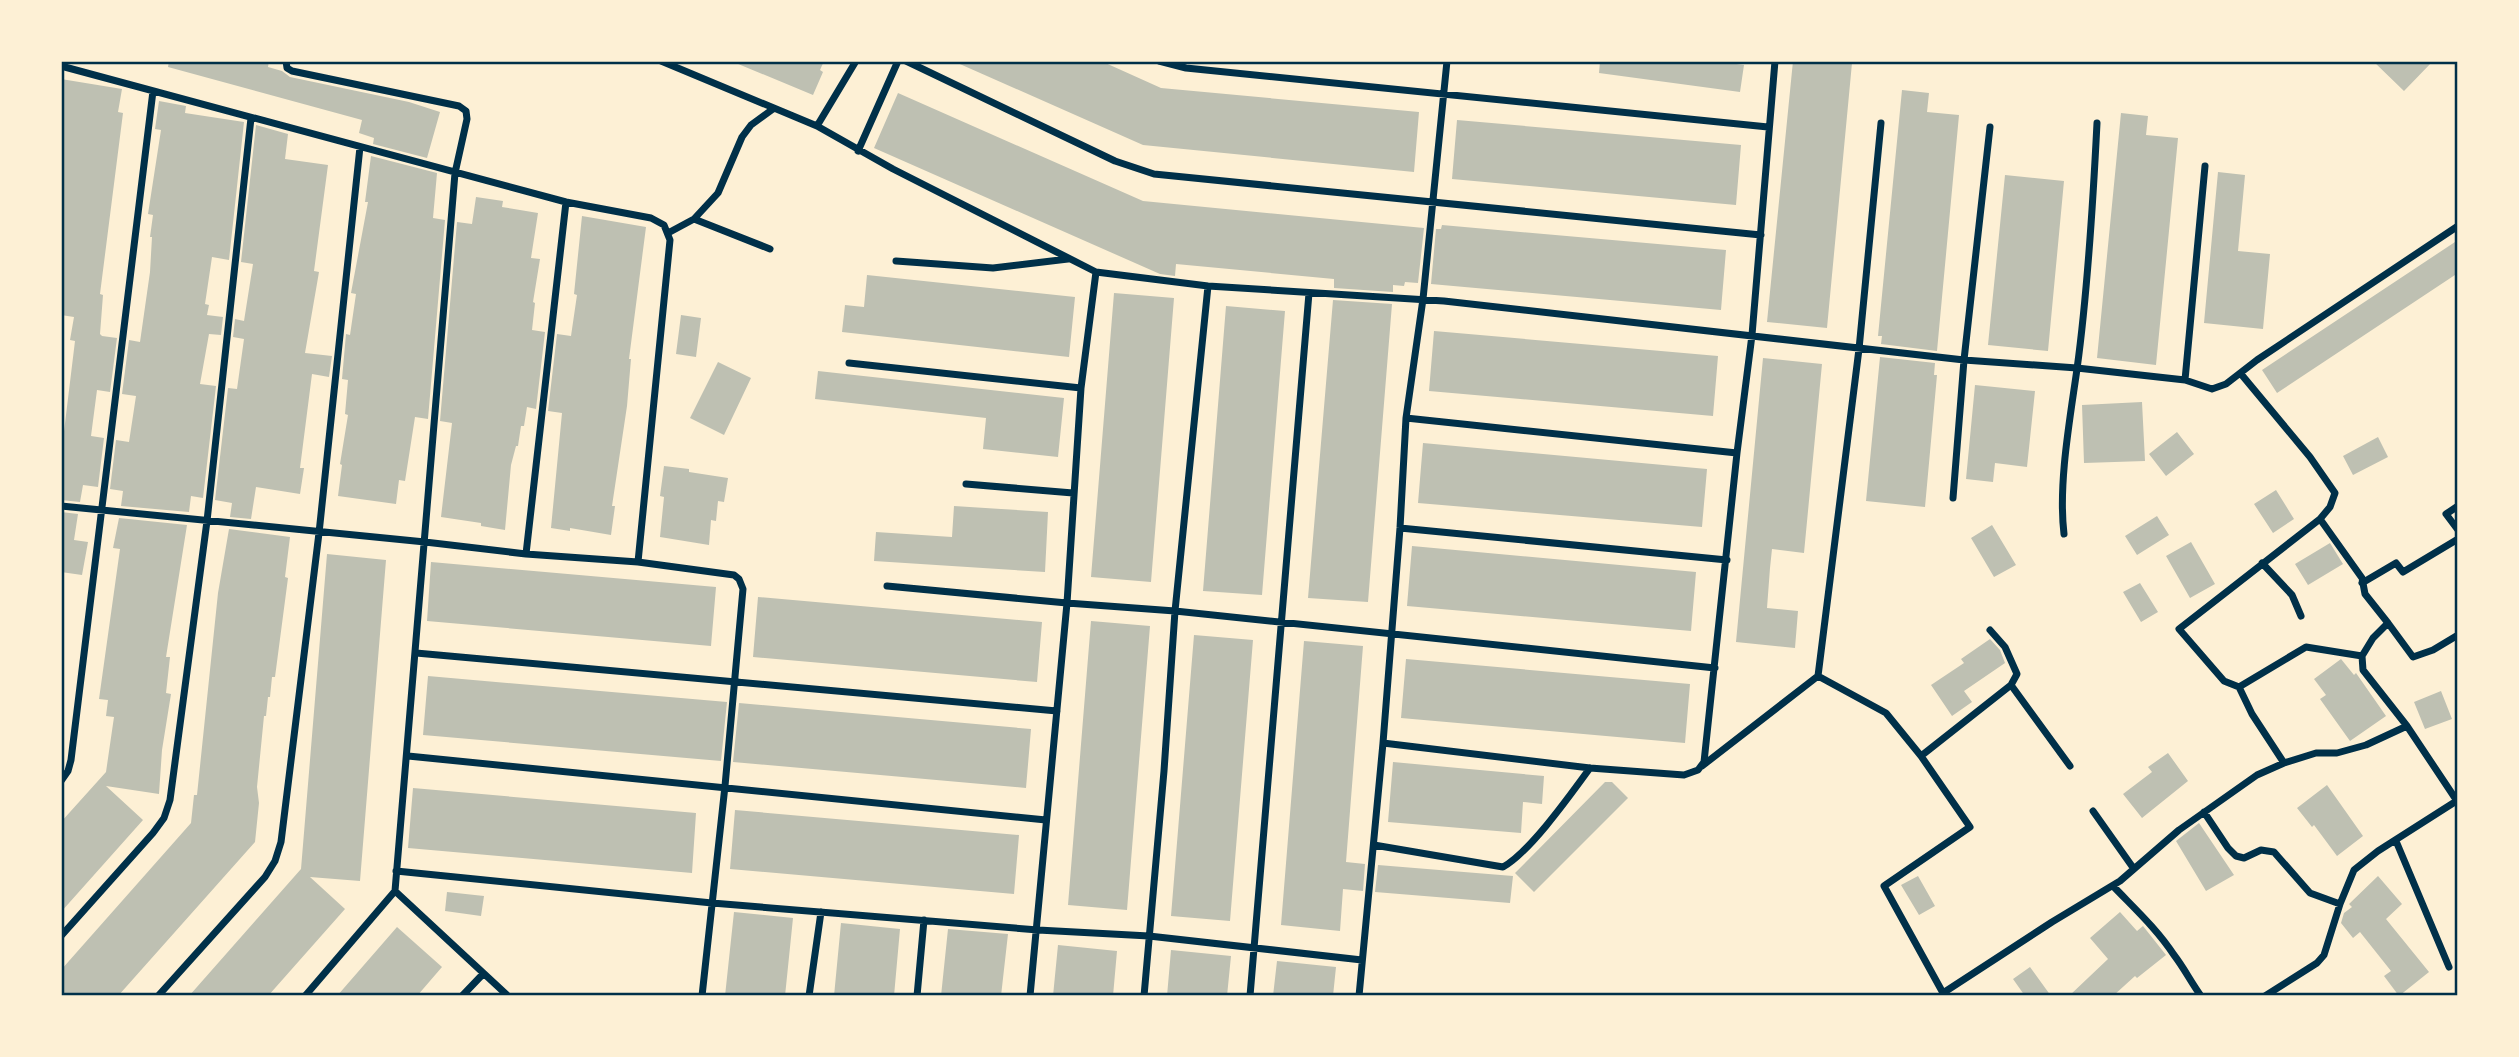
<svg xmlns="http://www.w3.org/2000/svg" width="2519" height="1057" font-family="Lora,serif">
  <rect width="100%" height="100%" fill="#fdf0d5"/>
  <path fill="#bec0b2" d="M169,61H269L268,67L282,71L290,77L409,102L440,112L427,158L373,144L374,138L359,133L362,120L168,67Z
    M731,61H824L820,70L823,72L813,95Z
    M953,61H1101L1161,88L1419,112L1414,172L1143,145Z
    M1600,61H1714L1744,65L1740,92L1599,73Z
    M1793,61L1852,63L1827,328L1767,322Z
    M2373,61H2433L2404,91Z
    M61,79L122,89L118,112L123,113L100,294L103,295L100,334L102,336L117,338L110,392L97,390L91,436L104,438L98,487L83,485L80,502L61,500V456L75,341L70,340L74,317L61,315Z
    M1902,90L1929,93L1927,112L1959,115L1937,351L1881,344L1882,336H1878Z
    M898,93L1143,201L1424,228L1418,283L1405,282L1404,286L1393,285V292L1334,288V279L1176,264L1175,276L1160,274L874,148Z
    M159,101L186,106L185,113L244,122L229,260L212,257L205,304L209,305L207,315L223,317L221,335L209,334L200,384L216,386L203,498L191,496L189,512L121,506L123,491L110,489L116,440L129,442L136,396L122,394L129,340L140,342L150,272L152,237H150L153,215L148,214L161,130L155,129Z
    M2121,113L2148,116L2146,135L2178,138L2156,365L2097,358Z
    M1457,120L1741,145L1736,205L1452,179Z
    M256,125L288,134L285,159L328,165L314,271L319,272L305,353L332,356L329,377L312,374L300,468H304L300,494L256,487L251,519L230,517L232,503L215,500L228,388L237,389L244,339L233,337L235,319L244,321L253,264L241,262Z
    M371,156L437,173L433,218L445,220L428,419L415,417L405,481L399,480L396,504L338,496L342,465L340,464L348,415L345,414L348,380L342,379L346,334L350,335L356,294L351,293L368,202H365Z
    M2218,172L2245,175L2238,251L2270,254L2263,329L2204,323Z
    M2005,175L2064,181L2048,351L1988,345Z
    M476,197L503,201L502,207L538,213L531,258L540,259L533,302L535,303L532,330L545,332L536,409L527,407L524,426H521L518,446H516L511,465L505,530L481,526V523L441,517L452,423L440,421L457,222L472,224Z
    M582,216L646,227L629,359H631L627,406L612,506H615L611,535L570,528V531L551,528L562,413L548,411L557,334L571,336L577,295L574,294Z
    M1442,225L1726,250L1721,310L1431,284L1436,229H1441Z
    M2458,240V273L2277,393L2262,370Z
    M867,275L1075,297L1069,357L842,332L845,305L864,307Z
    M1114,293L1174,298L1151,582L1091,577Z
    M1333,300L1392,304L1368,602L1308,598Z
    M1226,306L1285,311L1262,595L1203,591Z
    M681,315L701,318L696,357L676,354Z
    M1434,331L1718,356L1713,416L1429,391Z
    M1880,357L1935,363L1934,375H1937L1925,507L1866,501Z
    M1763,358L1822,364L1804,553L1772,549L1770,568L1767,608L1798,611L1795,648L1736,642Z
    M718,362L751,378L724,435L690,418Z
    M818,371L1064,398L1058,457L983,449L986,418L815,399Z
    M1975,385L2035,391L2027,467L1995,463L1993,482L1966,479Z
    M2142,402L2145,461L2084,463L2082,405Z
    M2177,432L2194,454L2166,476L2149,454Z
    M2378,437L2388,457L2353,475L2343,456Z
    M1423,443L1707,469L1702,527L1418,503Z
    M664,466L689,469V472L728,478L724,502L718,501L716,521L711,520L709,545L660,537L664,497L660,496Z
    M2276,490L2294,519L2273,533L2254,504Z
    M954,506L1048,512L1045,572L874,561L876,532L952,537Z
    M61,512L78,514L74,540L88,542L82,575L61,572Z
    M2157,516L2169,535L2137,555L2125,536Z
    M119,518L187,525L166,657H170L166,693L171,694L162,750L159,794L106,786L143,820L61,912V822L106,772L114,717L106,716L108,700L99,699L120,549L113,548Z
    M1992,525L2016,565L1994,577L1971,538Z
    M229,529L290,537L285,577L288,578L275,677H272L270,697H268L266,716H264L257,787L259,803L255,842L118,996H61V970L191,823L194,795H197L218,593Z
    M2191,542L2215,584L2190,598L2166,556Z
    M2330,543L2343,564L2308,585L2295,564Z
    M1412,546L1696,572L1691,631L1407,606Z
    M327,554L386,560L360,881L310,877L345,909L268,996H189L301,869Z
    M431,562L716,587L711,646L427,621Z
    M2140,583L2158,612L2141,622L2123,592Z
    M758,597L1042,622L1037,682L753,657Z
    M1091,621L1150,626L1127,910L1068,905Z
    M1194,635L1253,640L1230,921L1171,916Z
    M1990,639L2000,650L2005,663L1964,691L1972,702L1952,716L1931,685L1964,663L1961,659Z
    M1304,641L1363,646L1346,862L1365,864L1363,891L1343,889L1340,931L1281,925Z
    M1406,659L1690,684L1685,743L1401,718Z
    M2341,659L2354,675L2356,673L2386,716L2350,741L2320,699L2326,695L2314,679Z
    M428,676L727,702L721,761L423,735Z
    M2441,691L2452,719L2425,729L2414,702Z
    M739,703L1031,729L1026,788L733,762Z
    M2168,753L2188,781L2142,818L2123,794L2152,772L2148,767Z
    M1393,762L1544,776L1542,804L1523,802L1521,833L1388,822Z
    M1605,782H1612L1628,798L1534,892L1515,873Z
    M2327,785L2363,836L2337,856L2314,825L2312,827L2297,808Z
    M413,788L696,813L692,873L408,848Z
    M735,810L1019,835L1014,894L730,869Z
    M2199,823L2234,875L2206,891L2176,841Z
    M1378,865L1513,876L1510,903L1375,892Z
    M1918,876L1935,906L1919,915L1901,885Z
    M2378,876L2402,904L2386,919L2429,972L2399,996L2384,976L2391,971L2360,932L2353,938L2341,923L2344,913L2352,907L2349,904Z
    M447,892L484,896L481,916L445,911Z
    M734,912L793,918L785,996H725Z
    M2120,912L2137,931L2143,926L2166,955L2137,978L2135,976L2113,996H2069L2108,959L2090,938Z
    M841,923L900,929L894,996H834Z
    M397,927L442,967L417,996H337Z
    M948,929L1008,934L1001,996H941Z
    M1058,945L1117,951L1113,996H1053Z
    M1171,950L1231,956L1227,996H1167Z
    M1277,961L1336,967L1333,996H1273Z
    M2030,967L2051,996H2025L2013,979Z"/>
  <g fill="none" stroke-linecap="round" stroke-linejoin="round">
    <path stroke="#003049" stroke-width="7" d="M286,61L287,68L292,71L459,106L466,111L467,119L455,173L395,891L508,996
      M661,61L817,126L893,169L1096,272L1208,286L1444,301L1964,360L2077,368L2185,380L2212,389L2226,384L2257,360L2458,226
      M906,61L1115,161L1154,174L1761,235
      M1159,61L1186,68L1768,127
      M61,66L566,202L651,218L664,225L670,240L638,562
      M817,126L856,61
      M858,151L898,61
      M694,219L770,249
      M668,233L694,219L718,193L742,137L751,125L773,109
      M896,261L993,268L1068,259
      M1096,272L1081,388L1067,603L1175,611L1715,668
      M849,363L1081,388
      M2241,374L2310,457L2335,493L2330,507L2320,519L2362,578L2365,594L2388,623L2373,638L2362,656L2363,670L2407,726L2457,801
      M2185,380L2205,166
      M1406,418L1737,453
      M966,484L1073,493
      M1953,498L1964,360L1990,127
      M61,506L425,542L526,554L638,562L734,575L739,579L743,589L725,786L702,996
      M2458,506L2446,514L2458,530
      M2320,519L2179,629L2224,681L2239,687L2306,647L2362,656
      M1400,528L1727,560
      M2064,534C2058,484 2070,419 2077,369C2088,289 2093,203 2097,123
      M526,554L566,202
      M2262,563L2292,595L2301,616
      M2362,583L2396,563L2403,572L2458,539
      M887,586L1067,603L1030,996
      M2388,623L2413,657L2433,650L2458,635
      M416,653L1057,711
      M1818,676L1859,349L1881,123
      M2011,685L2070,766
      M2239,687L2252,714L2284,763
      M1383,743L1590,768L1684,775L1698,770L1704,762L1737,453L1752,335L1775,61
      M408,756L1046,820
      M1921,756L2011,685L2017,674L2005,647L1990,630
      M1702,766L1818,676L1886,713L1921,756L1970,827L1884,886L1943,993L2052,922L2120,881L2179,830L2257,775L2284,763L2316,753H2337L2366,745L2407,726
      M61,781L68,771L71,760L153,91
      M2093,811L2134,869
      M2204,812L2228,848L2236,856L2244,858L2261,850L2274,852L2310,893L2340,904
      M2396,841L2449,967
      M1374,845L1503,867C1530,852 1571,794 1590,768
      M396,871L712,903L1038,930L1149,936L1362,960
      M2113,886C2134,908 2157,929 2174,955C2184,968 2191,982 2201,996
      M61,936L153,833L164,818L170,800L207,521L251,118
      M158,996L265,877L275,861L281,842L319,533L360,147
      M305,996L395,891
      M462,996L483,974
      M809,996L821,912
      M917,996L924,920
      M1144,996L1164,771L1175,611L1208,286
      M1250,996L1309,293
      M1359,996L1383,743L1400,528L1406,418L1423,299L1447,61
      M2265,996L2317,963L2324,955L2340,904L2354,870L2378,851L2458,800"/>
  </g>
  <rect width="2519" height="1057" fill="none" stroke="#fdf0d5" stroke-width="126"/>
  <rect x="63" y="63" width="2393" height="931" fill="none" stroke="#003049" stroke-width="2.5"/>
</svg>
